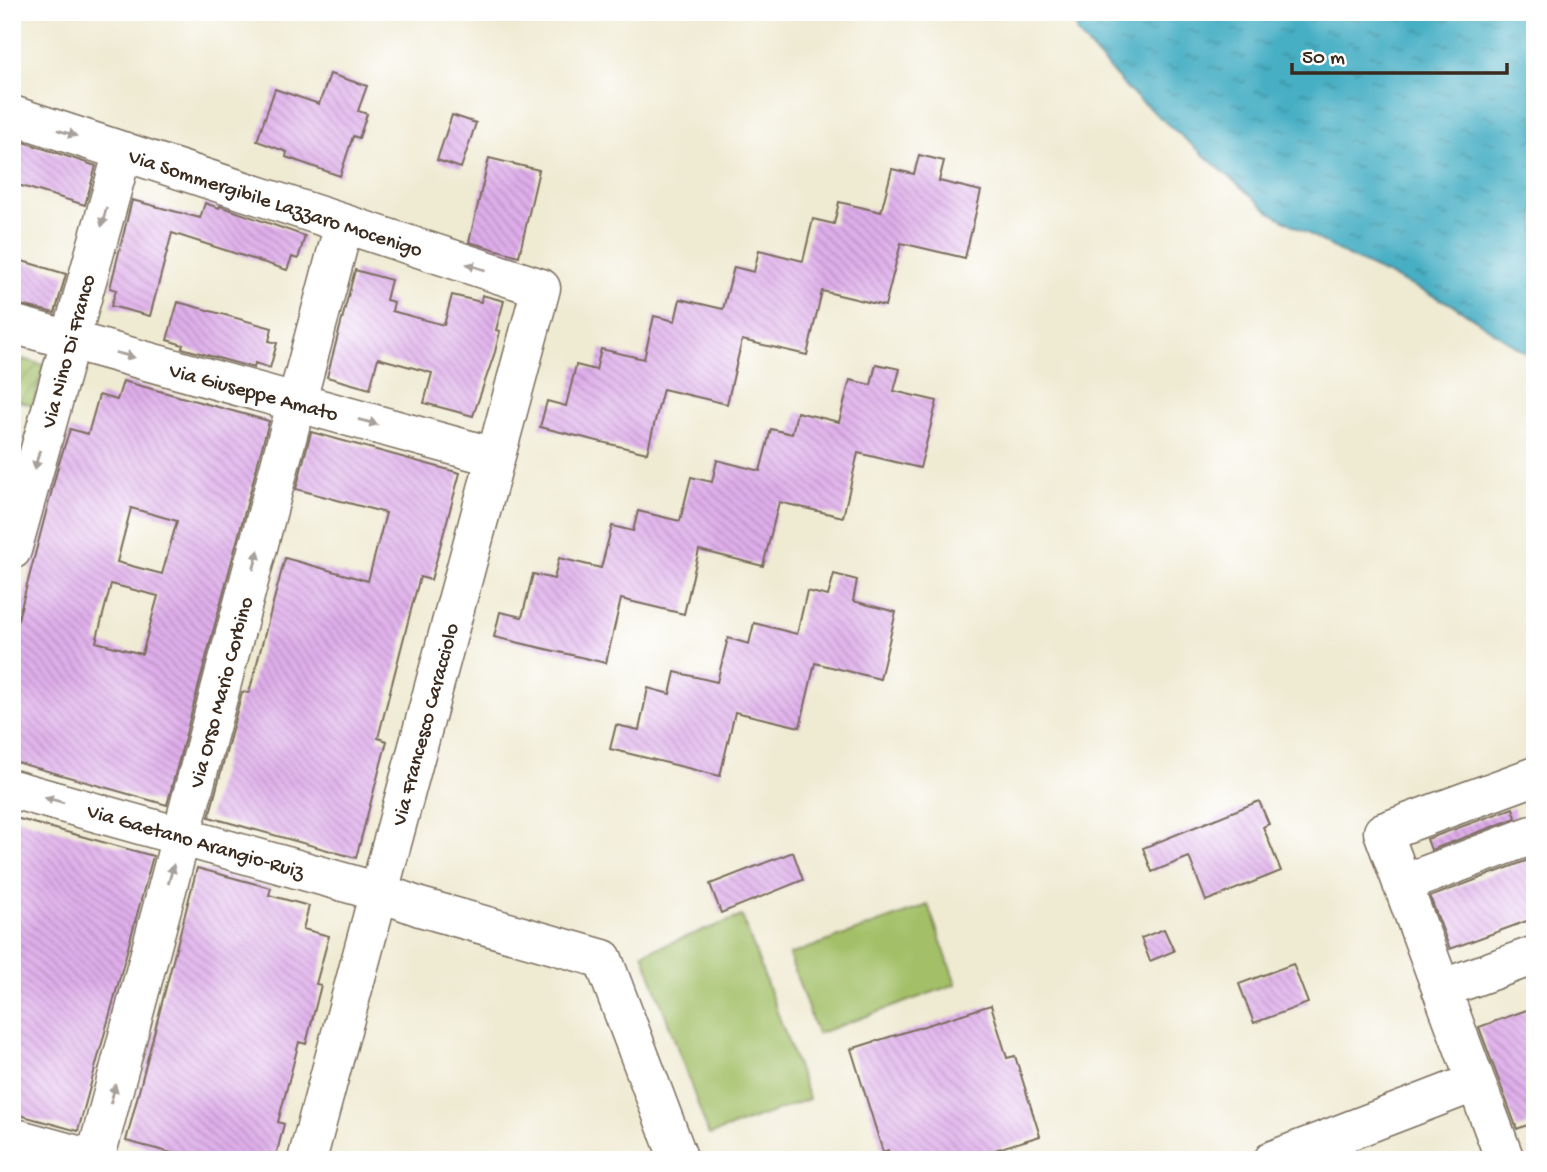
<svg xmlns="http://www.w3.org/2000/svg" width="1547" height="1172" font-family="'Gochi Hand',sans-serif">
  <defs>
    <pattern id="garden-furrows" width="10" height="10" patternUnits="userSpaceOnUse" patternTransform="scale(1.75)"><rect width="10" height="10" fill="#a3c067"/><path d="M-1 1l2-2M0 10L10 0M9 11l2-2" fill="none" stroke="#869c54"/></pattern>
    <pattern id="water-ripples" width="26" height="14" patternUnits="userSpaceOnUse" patternTransform="scale(1.75)"><rect width="26" height="14" fill="#46afc4"/><path d="M2 4q2-2 4 0t4 0M15 11q2-2 4 0t4 0" fill="none" stroke="#3c8f9f"/></pattern>
    <pattern id="building-back-hatch" width="6" height="6" patternUnits="userSpaceOnUse" patternTransform="scale(1.75)"><rect width="6" height="6" fill="#dfaeeb"/><path d="M-1 5l2 2M0 0l6 6M5-1l2 2" fill="none" stroke="#b68ebe"/></pattern>
  </defs>
  <rect width="100%" height="100%" fill="#fff"/>
  <filter id="ink" filterUnits="userSpaceOnUse"><feTurbulence type="fractalNoise" baseFrequency=".0143" numOctaves="2"/><feDisplacementMap in="SourceGraphic" scale="14" xChannelSelector="R" yChannelSelector="G"/><feConvolveMatrix kernelMatrix="1 2 1 2 8 2 1 2 1" color-interpolation-filters="sRGB"/></filter>
  <filter id="wash" filterUnits="userSpaceOnUse"><feTurbulence type="fractalNoise" baseFrequency=".00686" numOctaves="4" result="noise"/><feDisplacementMap in="SourceGraphic" scale="28" xChannelSelector="R" yChannelSelector="G"/><feGaussianBlur stdDeviation="1.57" result="paint"/><feColorMatrix in="noise" values="0 0 0 0 0 0 0 0 0 0 0 0 0 0 0 0 0 1.4 0 .05"/><feComposite in="paint" operator="in"/></filter>
  <g filter="url(#wash)">
    <rect width="100%" height="100%" fill="#efead2"/>
    <path fill="#a3c067" stroke="#6f7542" stroke-width="2" d="M928,905L956,984L817,1034L789,955Z
      M742,916L809,1099L709,1135L643,953Z"/>
    <path fill="url(#garden-furrows)" stroke="#6f7542" stroke-width="2" d="M12,356L44,365L33,405L12,399Z"/>
    <path fill="url(#water-ripples)" stroke="#406c71" stroke-width="2" d="M1073,12H1535V359L1453,305L1348,256L1270,212L1128,90L1078,34Z"/>
    <g id="blocks">
      <path fill="url(#building-back-hatch)" fill-rule="evenodd" d="M330,74L367,86L358,111L367,114L359,138L353,136L340,176L286,157L287,152L257,141L275,89L319,104Z
        M452,115L476,123L461,168L437,160Z
        M12,138L96,166L85,205L18,185L19,179L12,177Z
        M919,155L944,161L939,181L981,191L965,258L901,243L885,306L822,291L807,355L742,340L727,404L663,389L647,453L540,427L547,401L566,406L576,365L596,370L601,349L644,359L654,316L675,321L680,299L723,309L734,267L754,272L759,250L803,261L813,219L834,224L839,202L881,212L892,169L914,174Z
        M489,158L539,170L519,256L469,242Z
        M132,200L200,218L205,203L219,208L220,206L305,236L298,259L292,257L287,270L172,233L150,316L111,306L116,290L110,288Z
        M12,258L66,274L55,313L12,303Z
        M355,270L391,280L386,300L394,302L392,311L444,325L452,295L481,302L482,295L504,301L496,330L500,331L495,352L473,416L424,403L432,373L378,358L370,389L327,377Z
        M178,302L272,328L269,341L277,343L270,368L255,363L254,368L182,348L183,345L167,340Z
        M876,364L900,369L894,391L937,401L920,468L858,453L843,517L779,502L763,566L699,550L684,614L621,599L606,663L494,637L500,612L522,617L533,574L554,579L559,558L601,568L612,526L633,531L638,511L680,521L691,477L712,482L717,460L760,471L771,429L792,434L797,412L839,422L850,380L871,385Z
        M123,381L269,421L167,805L12,761V642L59,463L70,429L88,434L99,395L117,400ZM131,508L177,521L162,574L117,562ZM111,584L158,596L142,654L96,642Z
        M311,432L460,473L431,580L420,577L412,606L378,738L387,741L356,858L209,817L242,692L249,693L285,558L368,581L386,513L296,489Z
        M834,574L857,580L853,601L896,612L880,679L815,663L800,727L735,712L720,776L610,749L616,725L639,730L648,688L670,694L675,672L717,682L728,638L749,644L754,623L797,634L807,591L828,596Z
        M1259,801L1269,824L1263,827L1281,871L1206,901L1189,857L1152,872L1143,848Z
        M1513,808L1516,818L1431,850L1427,839Z
        M12,817L153,856L78,1131L12,1113Z
        M793,852L803,880L721,913L710,884Z
        M1531,859L1535,871V918L1450,949L1430,897Z
        M197,868L271,888L269,895L309,906L303,929L329,936L316,984L321,985L306,1044L299,1042L278,1122L284,1124L275,1160H198L126,1141Z
        M1164,929L1174,951L1150,961L1141,938Z
        M1293,964L1308,1003L1254,1023L1239,984Z
        M991,1005L1007,1058L1015,1056L1040,1136L962,1160H891L888,1150L883,1152L851,1049Z
        M1535,1007V1122L1517,1129L1479,1027Z"/>
    </g>
  </g>
  <g filter="url(#ink)">
    <use href="#blocks" fill-opacity="0" stroke="#7a6d5d" stroke-width="2"/>
    <g fill="none" stroke-linecap="round" stroke-linejoin="round">
      <g stroke="#7a6d5d" stroke-width="41">
        <path id="minor" d="M12,115L541,288L307,1160
          M12,324L495,457
          M12,550L123,151
          M12,789L379,892L420,907L603,959L679,1160
          M1402,884L1535,834
          M1441,989L1535,955
          M12,1137L96,1160
          M95,1160L344,224
          M1273,1160L1476,1082
          M1505,1160L1383,832L1535,776"/>
      </g>
      <use href="#minor" stroke="#fff" stroke-width="38"/>
    </g>
    <defs><path id="oneway-solid" d="M-6-.8H1V-3.2L6.5 0L1 3.2V.8H-6Z" transform="scale(1.75)"/></defs>
    <g fill="#a79f9a">
      <use href="#oneway-solid" transform="translate(67 133) rotate(18)"/>
      <use href="#oneway-solid" transform="translate(104 217) rotate(105)"/>
      <use href="#oneway-solid" transform="translate(476 267) rotate(-162)"/>
      <use href="#oneway-solid" transform="translate(125 355) rotate(15)"/>
      <use href="#oneway-solid" transform="translate(368 422) rotate(15)"/>
      <use href="#oneway-solid" transform="translate(37 460) rotate(105)"/>
      <use href="#oneway-solid" transform="translate(256 560) rotate(-75)"/>
      <use href="#oneway-solid" transform="translate(54 800) rotate(-164)"/>
      <use href="#oneway-solid" transform="translate(171 874) rotate(-75)"/>
      <use href="#oneway-solid" transform="translate(113 1094) rotate(-75)"/>
    </g>
  </g>
  <g text-anchor="middle" stroke-width="7" stroke-linejoin="round" paint-order="stroke">
    <g font-size="21" fill="#3b2a1e" stroke="#fff">
      <text transform="translate(276 202) rotate(18)" y="7">Via Sommergibile Lazzaro Mocenigo</text>
      <text transform="translate(67 351) rotate(-75)" y="7">Via Nino Di Franco</text>
      <text transform="translate(254 391) rotate(15)" y="7">Via Giuseppe Amato</text>
      <text transform="translate(220 692) rotate(-75)" y="7">Via Orso Mario Corbino</text>
      <text transform="translate(424 724) rotate(-75)" y="7">Via Francesco Caracciolo</text>
      <text transform="translate(196 840) rotate(16)" y="7">Via Gaetano Arangio-Ruiz</text>
    </g>
  </g>
  <rect width="1547" height="1172" fill="none" stroke="#fff" stroke-width="42"/>
  <path d="M1292 63v10h215v-10" fill="none" stroke="#3b2a1e" stroke-width="3.5"/>
  <text x="1302" y="63" font-size="21" fill="#3b2a1e" stroke="#ffffff" stroke-width="5" paint-order="stroke">50 m</text>
</svg>
